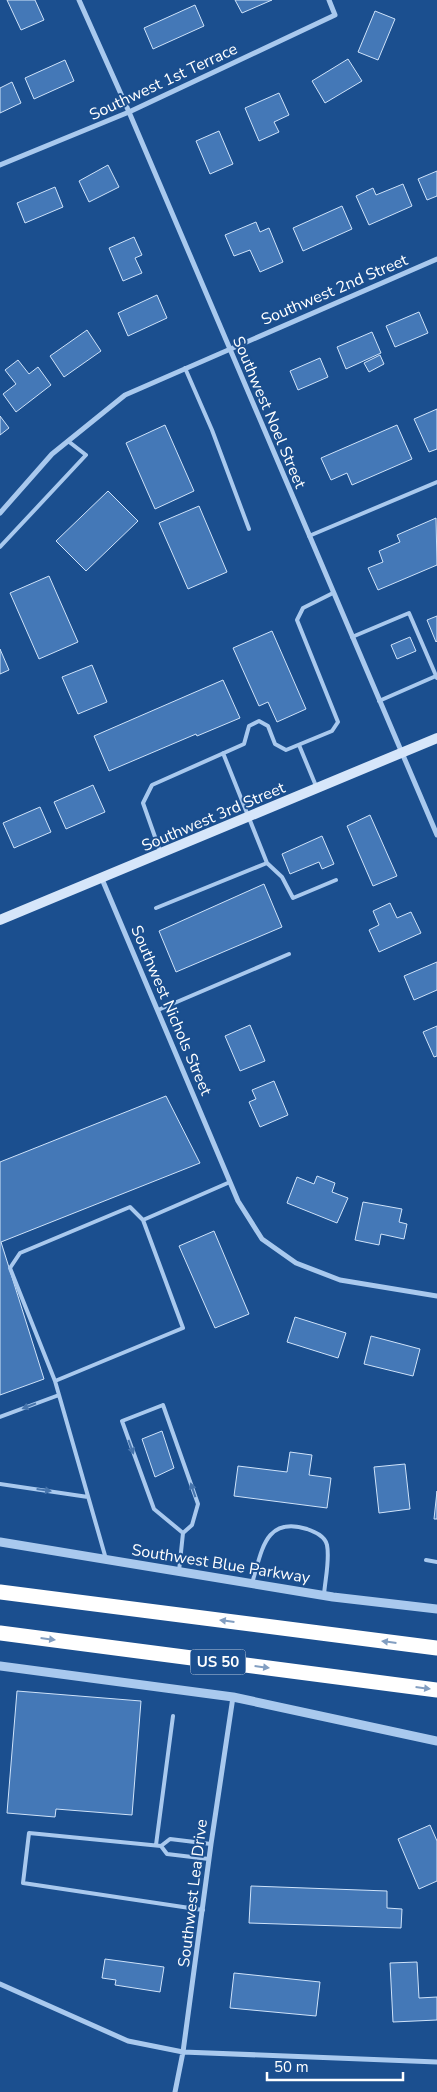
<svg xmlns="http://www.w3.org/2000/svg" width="437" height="2092" font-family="'Nunito Sans',sans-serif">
  <rect width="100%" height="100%" fill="#1b4f8f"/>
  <path fill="#4478b7" stroke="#cfe3fa" d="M7,0H35L44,20L21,30Z
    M235,0H272L242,13Z
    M195,5L204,26L153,49L144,28Z
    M375,11L395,19L378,60L358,52Z
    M348,59L362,81L325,103L312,81Z
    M65,60L74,81L34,99L25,78Z
    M12,82L21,103L0,113V88Z
    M279,93L289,115L274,122L279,132L259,141L245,108Z
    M219,131L233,164L210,174L196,141Z
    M108,165L119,187L89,202L79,181Z
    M437,171V196L427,200L418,179Z
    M403,184L412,206L369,225L356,196L373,188L376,195Z
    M55,187L63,207L25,223L17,203Z
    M342,206L352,229L303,251L293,228Z
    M256,222L260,232L269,228L283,262L260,272L250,250L234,256L225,235Z
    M134,237L142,255L135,258L142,273L123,281L109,248Z
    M157,295L167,318L128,336L118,313Z
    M419,312L428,333L395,347L386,326Z
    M87,330L101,351L64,377L50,356Z
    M372,332L381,353L346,369L337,347Z
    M380,355L384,364L369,372L364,363Z
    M320,358L328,377L298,390L290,371Z
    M18,360L29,374L38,367L51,385L16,412L3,394L16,384L5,370Z
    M437,409V449L429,452L414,419Z
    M0,416L9,428L0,435Z
    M165,425L194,491L155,509L126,443Z
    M397,425L412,459L352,485L347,473L331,480L321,458Z
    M108,491L138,521L86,571L56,541Z
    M199,506L227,572L188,589L159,523Z
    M436,518L437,565L378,590L368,568L383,562L379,551L400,542L397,535Z
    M49,576L78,642L39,659L10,593Z
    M437,616V641L436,642L427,620Z
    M272,631L306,709L277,722L268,702L259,706L233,648Z
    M410,637L416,651L397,659L391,645Z
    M0,649L9,670L0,674Z
    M92,665L107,702L78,714L62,677Z
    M223,680L240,718L197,736L196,734L109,771L94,736Z
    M93,785L105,812L66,829L54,802Z
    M40,807L51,832L14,848L3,823Z
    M370,815L397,876L373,886L347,826Z
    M322,836L334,864L322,869L319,862L290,874L282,854Z
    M264,884L282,927L176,972L159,931Z
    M390,903L397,918L411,912L421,933L379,952L369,930L379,925L373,911Z
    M437,962V990L414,1000L404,976Z
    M250,1025L265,1061L240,1071L225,1036Z
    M437,1026V1056L434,1057L423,1032Z
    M274,1081L288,1115L260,1127L249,1102L256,1099L252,1090Z
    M166,1096L200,1163L1,1242L44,1379L0,1395V1162Z
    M317,1176L335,1183L332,1192L348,1198L337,1223L287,1203L297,1177L314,1184Z
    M363,1202L402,1209L399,1222L407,1224L404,1239L381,1234L379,1245L355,1240Z
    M214,1231L249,1314L215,1328L179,1246Z
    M295,1317L346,1333L338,1358L287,1342Z
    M371,1336L420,1349L413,1376L364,1364Z
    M162,1431L174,1468L155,1477L142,1439Z
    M290,1452L312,1455L309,1475L331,1478L327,1508L234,1496L238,1466L287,1472Z
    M405,1464L410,1509L379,1513L374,1467Z
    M437,1491V1519H434Z
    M17,1691L141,1701L132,1815L56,1809L55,1817L7,1813Z
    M430,1825L437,1841V1881L419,1889L398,1839Z
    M251,1886L387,1891V1908L402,1909L401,1928L249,1923Z
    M105,1959L164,1967L160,1992L115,1985L116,1980L102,1978Z
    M417,1962L419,1998L437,1997V2020L393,2022L390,1963Z
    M234,1973L320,1982L316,2016L230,2008Z"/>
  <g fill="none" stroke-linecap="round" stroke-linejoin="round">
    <path stroke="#a9c9ee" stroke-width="4" d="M185,368L212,430L249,529
      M309,536L437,482
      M0,547L86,455L68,441
      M352,637L409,613L437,678
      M379,701L436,676
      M299,745L316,786
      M160,851L143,803L152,785L244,744L249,726L259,721L268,726L275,744L286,750L332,731L338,722L297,620L303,608L333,593
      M267,863L282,877L293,898L336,880
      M156,908L267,863L223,753
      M158,1010L289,954
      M55,1381L183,1328L143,1220
      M0,1417L59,1395
      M0,1484L88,1497
      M106,1559L55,1381L10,1268L20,1253L130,1207L143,1220L230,1182
      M426,1560L437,1562
      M179,1571L183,1533L192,1525L198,1504L163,1405L122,1421L154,1509L183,1533
      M252,1583C262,1552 264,1516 307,1529C315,1532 325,1536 327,1545C330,1560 325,1580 324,1595
      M156,1845L173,1716
      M161,1846L167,1854L209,1859
      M203,1910L23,1883L29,1833L161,1846L170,1839L211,1844"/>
    <path stroke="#a9c9ee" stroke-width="5" d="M79,0L129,112L437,835
      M0,165L129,112L335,15L329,0
      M0,513L52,454L125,395L437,259
      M102,879L238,1201L262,1239L296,1263L340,1280L437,1296
      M0,1984L128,2041L183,2052L437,2062
      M175,2092L183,2052L211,1844L233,1697"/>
    <path stroke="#a9c9ee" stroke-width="9" d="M0,1542L333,1597L437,1609
      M0,1666L233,1697L437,1741"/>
    <path stroke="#d6e6fa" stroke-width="10" d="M0,920L437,738"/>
    <path stroke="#fff" stroke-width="15" d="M0,1592L437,1648
      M0,1633L437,1690"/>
  </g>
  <defs><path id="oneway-solid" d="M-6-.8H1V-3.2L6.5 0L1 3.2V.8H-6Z" transform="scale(1.25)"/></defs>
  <g fill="#4674ac">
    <use href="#oneway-solid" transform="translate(29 1406) rotate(159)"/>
    <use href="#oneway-solid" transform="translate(131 1447) rotate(70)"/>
    <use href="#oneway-solid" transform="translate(44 1490) rotate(8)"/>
    <use href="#oneway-solid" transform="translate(193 1490) rotate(-109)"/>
  </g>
  <g fill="#829ec1">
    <use href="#oneway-solid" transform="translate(227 1621) rotate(-173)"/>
    <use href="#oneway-solid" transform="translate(48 1639) rotate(7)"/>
    <use href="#oneway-solid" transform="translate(389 1642) rotate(-173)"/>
    <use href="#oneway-solid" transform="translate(262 1667) rotate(7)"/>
    <use href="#oneway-solid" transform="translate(423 1688) rotate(7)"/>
  </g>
  <g text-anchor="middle" stroke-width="4" stroke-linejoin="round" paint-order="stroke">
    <rect fill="#1b4f8f" stroke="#bbcadd" stroke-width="1" x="190.5" y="1649.5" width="55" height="25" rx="4"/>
    <g font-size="15" font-weight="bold" fill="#fff">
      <text x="218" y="1667">US 50</text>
    </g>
    <g font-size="16" fill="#fff" stroke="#1b4f8f">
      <text transform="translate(163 81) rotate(-25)" y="6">Southwest 1st Terrace</text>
      <text transform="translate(334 289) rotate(-23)" y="6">Southwest 2nd Street</text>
      <text transform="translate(270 412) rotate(67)" y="6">Southwest Noel Street</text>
      <text transform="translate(213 816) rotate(-23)" y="6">Southwest 3rd Street</text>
      <text transform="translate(172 1010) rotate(67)" y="6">Southwest Nichols Street</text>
      <text transform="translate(221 1563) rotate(9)" y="6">Southwest Blue Parkway</text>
      <text transform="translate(192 1893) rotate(-83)" y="6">Southwest Lea Drive</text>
    </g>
  </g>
  <path d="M267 2072v8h136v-8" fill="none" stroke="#ffffff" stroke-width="2.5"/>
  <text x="274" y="2072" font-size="15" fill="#ffffff" stroke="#1b4f8f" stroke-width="4" paint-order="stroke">50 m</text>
</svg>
